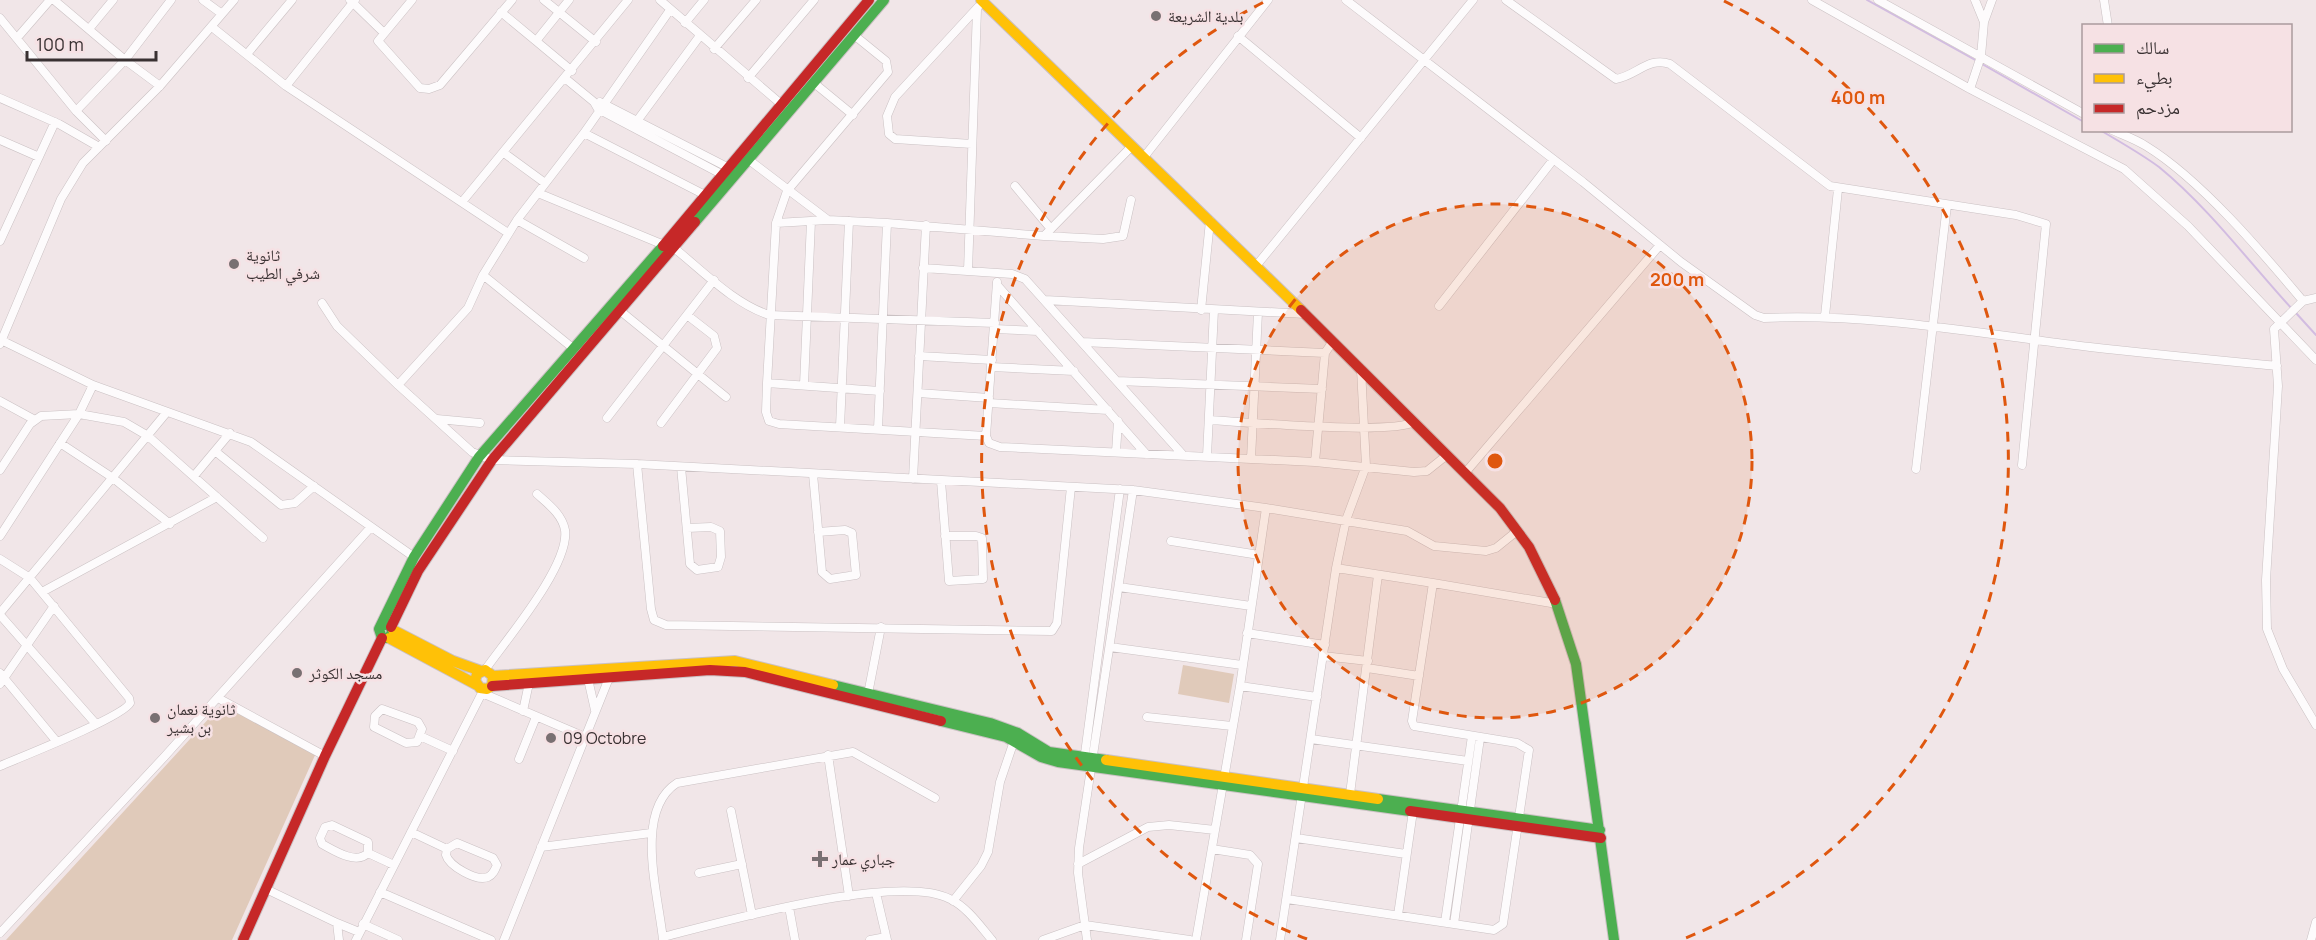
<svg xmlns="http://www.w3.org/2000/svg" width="2316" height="940" font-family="Manrope,'Noto Naskh Arabic',sans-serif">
  <rect width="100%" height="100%" fill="#f1e6e8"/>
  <path fill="#e0caba" d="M1183,665L1234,674L1229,703L1178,694Z
    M223,703L316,753L232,940H6Z"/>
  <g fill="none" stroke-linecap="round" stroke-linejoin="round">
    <path stroke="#d2bce1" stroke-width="2" d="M1867,0L1977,61
      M1982,64L2084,122
      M2100,130C2120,142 2140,153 2159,167C2208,207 2249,262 2292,309
      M2296,313L2316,335"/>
    <g stroke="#cac1c3" stroke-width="9">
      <path id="street" d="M54,0L125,60L160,86
        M203,0L222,14
        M350,0L383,32
        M412,0L378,41L420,88L429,89L440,85L512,0
        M544,0L596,42
        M569,0L536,41L572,71
        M660,0L781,104
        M1346,0L1583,182L1681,262L1755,315L1764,318C1874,313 1981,334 2090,347C2152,354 2215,360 2277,366
        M1506,0L1616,79C1636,76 1649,56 1670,64L1830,186L2016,215L2046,224L2022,465
        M1812,0L1970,89L2124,169L2188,226L2316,360
        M1878,0L2084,114
        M1975,0L1984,22
        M2104,0L2108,26
        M501,12L536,41
        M0,18L76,111L106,141
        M685,23L704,0
        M212,27L286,86L508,233
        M89,29L113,0
        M854,35L886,61L888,72L787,191L776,223L767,383L766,412L769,421L779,424L986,436L989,443L1000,447L1315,462L1414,472L1427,471L1447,455
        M1238,36L1361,138
        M17,38L50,0
        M714,49L756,0
        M247,54L292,0
        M748,78L814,0
        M566,79L594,102L598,109L725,176
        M814,83L853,115
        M286,86L355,0
        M1970,89L1981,56L1984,22L1992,0
        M0,98L59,124L99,147
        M600,102L731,169
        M76,111L125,60L171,0
        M637,121L699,37
        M2112,130C2123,135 2135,139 2146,146C2200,179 2262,252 2303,301
        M584,133L705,195
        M0,140L39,157
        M972,144L895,139L889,134L887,116L895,97L978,7
        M504,153L545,183
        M1144,157L1268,0
        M749,160L828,220
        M1015,186L1051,229
        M538,193L664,245
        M462,202L628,0
        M517,220L584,258
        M776,223L828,220L887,223L1044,236L1132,146
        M1044,236L1103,239L1123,236L1131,200
        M0,241L55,122
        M674,248C703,271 733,303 769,315L995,323
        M1256,266L1473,0
        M923,268L1012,274L1025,279L1183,455
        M968,271L977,9
        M997,285L1146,454
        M2316,298L2303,301L2274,329L2278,386L2266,580L2267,629L2283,669L2316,725
        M1045,300L1305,314
        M322,303L337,326L398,385L472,452L492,460L637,464L1133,490L1266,508L1240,686L1196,940
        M1439,306L1553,160
        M618,309L726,397
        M1201,310L1210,221
        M1825,316L1838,189
        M994,329L1038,331
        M3,341L93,385L251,442L414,557
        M1082,342L1325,353
        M0,344L61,199L83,163L160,86L234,0
        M574,349L483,275L517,220L584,133L670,10
        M919,356L992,360
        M991,367L1074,371
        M1117,381L1322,389
        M767,383L880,391
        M398,385L468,308L483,275
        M804,385L811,221
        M918,393L989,398
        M0,401L35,420
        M989,403L1108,410
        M607,418L714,280
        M437,419L480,423
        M1209,420C1245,422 1390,435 1414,422
        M661,423L717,348L714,336L687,315
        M840,427L849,221
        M878,429L887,223
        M986,436L997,282
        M60,443L113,478L170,524
        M215,451L281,505L295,503L314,486
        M1116,452L1118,421
        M1207,456L1214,310
        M1251,459L1258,312
        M1315,462L1325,353L1333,341
        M637,464L651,609L654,620L666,625L1052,631L1057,623L1071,487
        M681,467L690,564L697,570L718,567L721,557L720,531L711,527L687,528
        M1916,469L1947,205
        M0,470L30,424L41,416L79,414L124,422L148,436L263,538
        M1465,473L1660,245
        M813,474L822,572L830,579L856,575L852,533L845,530L818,532
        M194,476L230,433
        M913,479L926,225
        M941,481L949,581L983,579L982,538L976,536H945
        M1266,508L1407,531L1434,546L1486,551L1496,548L1517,531
        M0,536L79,414L93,385
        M1171,541L1259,555
        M0,559L30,578L129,698L130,703C123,717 21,757 0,766
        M1336,568L1346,520L1366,466L1361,369
        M1433,583L1557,604
        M1119,587L1251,606
        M42,592L217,497
        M0,613L167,412
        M0,615L96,724
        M1247,633L1325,645
        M1110,647L1242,665
        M1323,656L1368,661
        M1367,668L1419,676
        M485,670C506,640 570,565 565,530C562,514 548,504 537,494
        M0,673L57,742
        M588,679L595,710
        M0,684L54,606
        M1240,686L1317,697
        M482,693L585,737
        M868,694L881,627
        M218,698L325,756
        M382,709L418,722L422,729L417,742L406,743L374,727L375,716Z
        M523,711L529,683
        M1147,717L1232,726
        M420,736L453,751
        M1311,739L1468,761
        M828,755L849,896
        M519,759L536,717
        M1084,761L1120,489
        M1350,794L1378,575
        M731,811L752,915
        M332,825L368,842V853C356,865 335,851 322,844L320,838L325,827Z
        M411,832L447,849
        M1296,838L1406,854
        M457,843L493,858L497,865C495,870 493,875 488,877C477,882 449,866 446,855L447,849Z
        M541,847L651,833
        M1212,849L1250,855L1258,864L1246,940
        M368,853L394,865
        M1078,864L1148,827L1169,825L1215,830
        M699,873L742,864
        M266,889L337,923L339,940
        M380,892L491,940
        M876,893L887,940
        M953,901L981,866L988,852L1000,782L1014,741
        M789,907L795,940
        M1398,915L1413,811
        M1445,922L1472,736
        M337,923L359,932
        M363,924L398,940
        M1454,924L1480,738
        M0,933L165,756L371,527
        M663,937C722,922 898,872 950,899C967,907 980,926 992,940
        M356,940L484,689
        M504,940L609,678
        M663,940C659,897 633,811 677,783L853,752L935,798
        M870,940L886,937
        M1043,940L1085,925L1190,940
        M1087,940L1078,873L1079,848L1133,490
        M1280,940L1336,568L1433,583L1412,721L1414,726L1517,743L1529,750L1503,924L1494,930L1287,899
        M2311,940L2316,922"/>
    </g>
    <g stroke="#cac1c3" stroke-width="12">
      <path id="fast" d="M695,222L884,0
        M1555,600L1576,664L1614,940
        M383,625H388L393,630L389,638H382L379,629L414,557L479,457L663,246
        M833,685L990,723L1018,733L1049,752L1106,760
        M941,721L1006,737L1041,757L1058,762L1410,811
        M1378,799L1600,830"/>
    </g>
    <g stroke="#cac1c3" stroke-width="12">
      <path id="slow" d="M981,0L1301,310
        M393,630L453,661L481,671
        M389,638L477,685
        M493,676L492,686L487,689L480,688L475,681L477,674L485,670L493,676L735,661L833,685
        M1106,760L1378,799"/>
    </g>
    <g stroke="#cac1c3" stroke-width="12">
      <path id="jam" d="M663,246L869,0
        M1301,310L1500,508L1529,547L1555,600
        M391,627L418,571L492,460L695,222
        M492,686L710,670L745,672L941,721
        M1410,811L1601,838
        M243,940L325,756L382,638"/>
    </g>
    <use href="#street" stroke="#fdfbfc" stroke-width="8"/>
    <use href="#fast" stroke="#4caf50" stroke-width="10"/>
    <use href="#slow" stroke="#ffc107" stroke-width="10"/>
    <use href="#jam" stroke="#c62828" stroke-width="10"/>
  </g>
  <circle cx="1495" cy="461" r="257" fill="#df570e" fill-opacity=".12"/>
  <g fill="none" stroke="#df570e" stroke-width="3" stroke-dasharray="10 8">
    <circle cx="1495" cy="461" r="257"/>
    <path d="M1307 939A514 514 0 0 1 1266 1M1724 1A514 514 0 0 1 1683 939"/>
  </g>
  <g fill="#797072" stroke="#f6e1e4" stroke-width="2">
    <circle cx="1156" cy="16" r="6"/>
    <circle cx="234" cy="264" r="6"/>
    <circle cx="297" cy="673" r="6"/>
    <circle cx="155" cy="718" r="6"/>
    <circle cx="551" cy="738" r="6"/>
    <path d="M817 850h6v6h6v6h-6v6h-6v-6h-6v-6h6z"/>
  </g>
  <g text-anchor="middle" stroke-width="5" stroke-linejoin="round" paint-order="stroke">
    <g font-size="16" fill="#393132" stroke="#f6e1e4" text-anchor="start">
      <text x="1168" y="22">بلدية الشريعة</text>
      <text x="246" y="261">ثانوية<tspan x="246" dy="18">شرفي الطيب</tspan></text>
      <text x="309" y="679">مسجد الكوثر</text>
      <text x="167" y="715">ثانوية نعمان<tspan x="167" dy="18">بن بشير</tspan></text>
      <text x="563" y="744">09 Octobre</text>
      <text x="832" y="865">جباري عمار</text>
    </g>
  </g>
  <circle cx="1495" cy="461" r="9" fill="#df570e" stroke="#f6e1e4" stroke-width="3"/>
  <g font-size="18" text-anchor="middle" font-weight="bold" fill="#df570e" stroke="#f6e1e4" stroke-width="5" stroke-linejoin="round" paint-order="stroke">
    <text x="1858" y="104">400 m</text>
    <text x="1677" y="286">200 m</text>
  </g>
  <rect x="2082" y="24" width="210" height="108" fill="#f6e1e4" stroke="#aa9b9d" stroke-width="1.5"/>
  <rect x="2094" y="44" width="30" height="9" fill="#4caf50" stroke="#aa9b9d" stroke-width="1.5"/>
  <text x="2136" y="54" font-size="18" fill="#393132">سالك</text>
  <rect x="2094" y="74" width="30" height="9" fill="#ffc107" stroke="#aa9b9d" stroke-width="1.5"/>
  <text x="2136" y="84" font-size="18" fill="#393132">بطيء</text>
  <rect x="2094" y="104" width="30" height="9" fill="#c62828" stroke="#aa9b9d" stroke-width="1.5"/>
  <text x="2136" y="114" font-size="18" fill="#393132">مزدحم</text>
  <path d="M27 51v9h129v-9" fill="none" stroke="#393132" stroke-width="3"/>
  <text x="36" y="51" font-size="18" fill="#393132" stroke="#f6e1e4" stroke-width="4.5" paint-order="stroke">100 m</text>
</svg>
